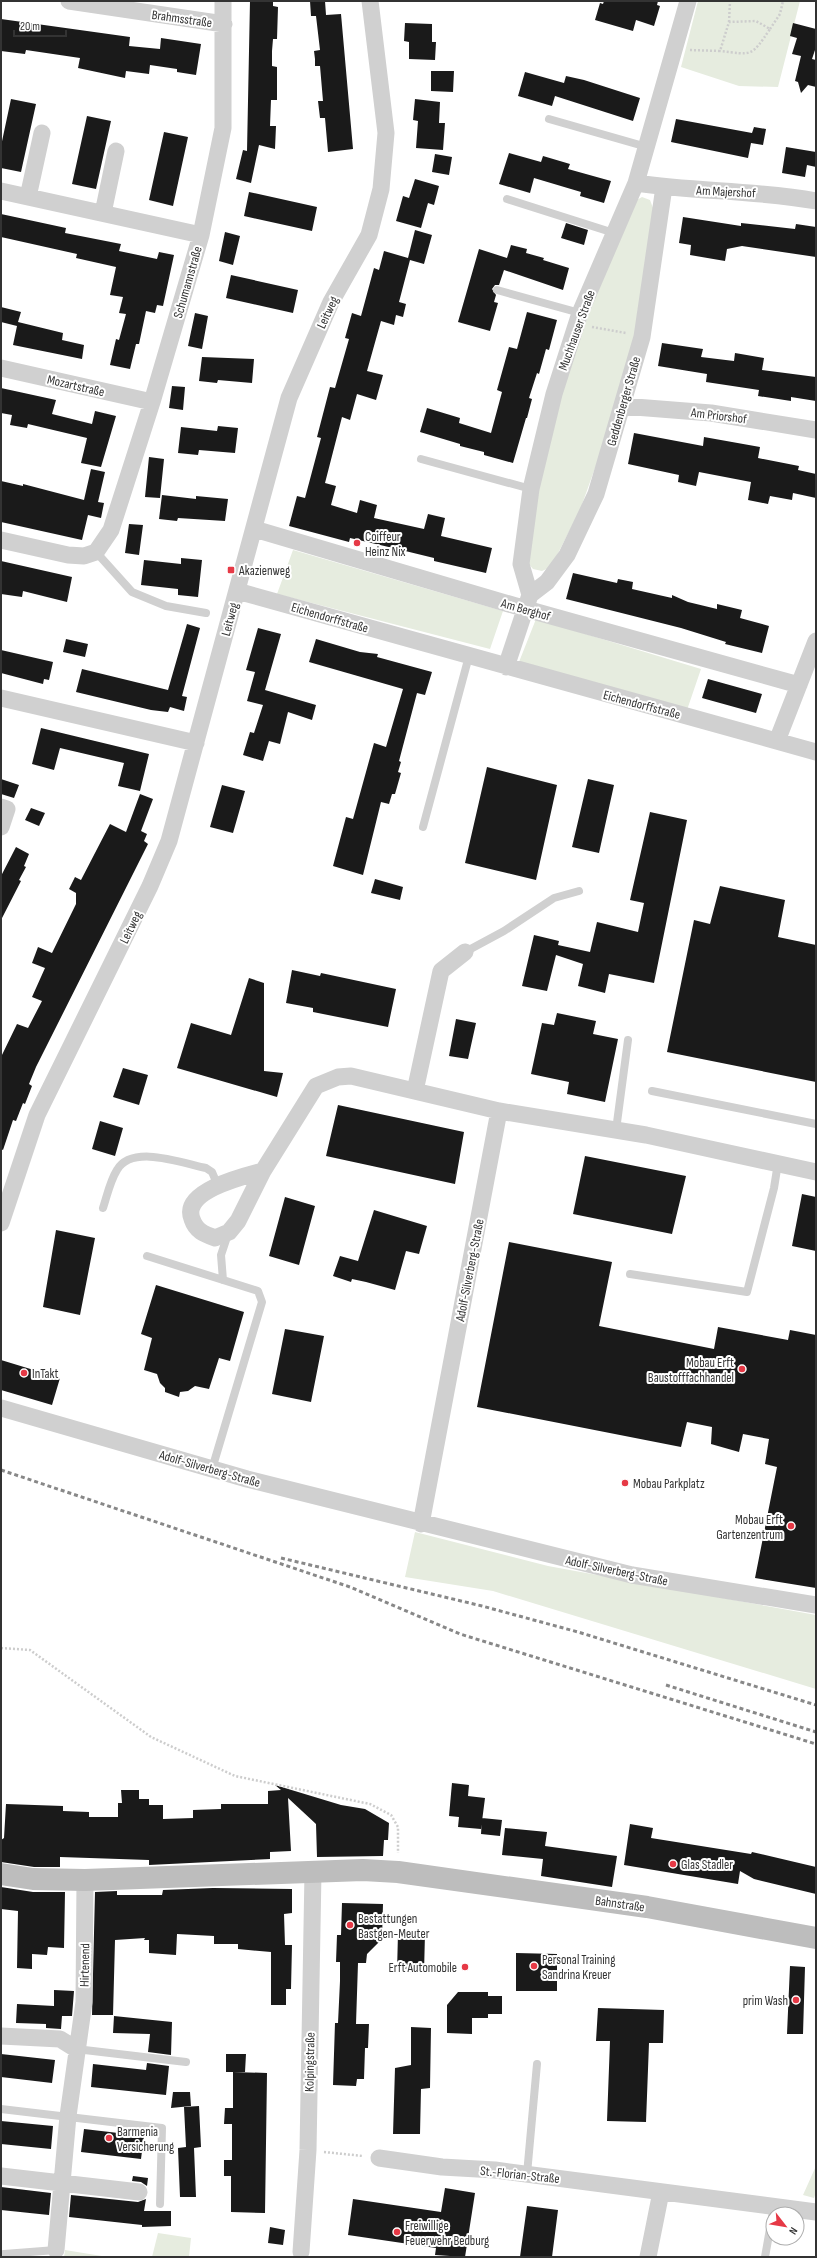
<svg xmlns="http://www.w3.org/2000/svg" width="817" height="2258" font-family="'Sofia Sans Condensed',sans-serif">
  <rect width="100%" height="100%" fill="#fff"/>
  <path fill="#e6ecdf" d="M698,1H800L778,87L739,86L681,67Z
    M642,197L650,200L653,208L636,337L600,454L580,510L551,567L542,571L533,569L528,563C537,483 556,403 584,327C599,285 618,243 635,201Z
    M293,550L503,611L490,649L277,594Z
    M536,619L701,669L687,710L519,662Z
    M415,1532L548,1566L816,1615V1689L493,1591L405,1577Z
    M816,2166V2192L814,2198L803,2195Z
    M158,2233L191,2238L189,2257H152Z
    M65,2250L108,2257H64Z"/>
  <path fill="#1a1a1a" d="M250,1H273V6L278,7L277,39H273L272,51V66L277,67V100H271L270,126H276L275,149L259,145L251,183L236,179L243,150L247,151Z
    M310,1H325L326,15L341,14L353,149L328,152L325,118H320L318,101H323L320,66H315V59L314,51L320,50L316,16H311Z
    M604,1H658L657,5L660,6L654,26L636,20L633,31L595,20L600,3L603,4Z
    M1,19L130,37L129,46L160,49L161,38L201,44L196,75L177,72V69L150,65L149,74L126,71L125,78L78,68L80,58L26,50L25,54L1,51Z
    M405,23L432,24V42H436L435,60L409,59V42L404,41Z
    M793,23L816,29V47L812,59L816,60V87L808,85L801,93L798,82L795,81L801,56L792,54L797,38L790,36Z
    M431,71H454L453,92L431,91Z
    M525,72L564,83L566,76L584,80L640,98L633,121L555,96L552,106L518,96Z
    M11,99L36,104L21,172L1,168V146Z
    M415,99L440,102L439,123H445L443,150L416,148L418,121L413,120Z
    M87,116L111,121L96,189L72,184Z
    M676,119L752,133L754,127L766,129L763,145L751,143L748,158L671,142Z
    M164,132L188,137L173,206L149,200Z
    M786,147L816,152V167L807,165L805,177L782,173Z
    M509,153L541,162L543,156L570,164L568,169L611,181L604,203L580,196L581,192L534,178L530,193L499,184Z
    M435,154L452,157L449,175L432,172Z
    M415,179L439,186L434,205L428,203L421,228L396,221L403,196L409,198Z
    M249,192L317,207L312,231L244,216Z
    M1,214L66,228L65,233L121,244L119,251L157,259L159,252L174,255L163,306L157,305L155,313L146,311L139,344H136L130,369L110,365L116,339L119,340L126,314L119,313L123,297L110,295L116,267L76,258L77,254L1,237Z
    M683,217L741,226V223L795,229L796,224L816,227V257L742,246L727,249L725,261L690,255L691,245L679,243Z
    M566,223L588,230L584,245L561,238Z
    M415,230L432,235L424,264L410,260L399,302L406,304L403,317L396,315L394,325L381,321L367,371L383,375L376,400L357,394L350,420L342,417L325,483L336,486L331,505L357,513L360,500L377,505L374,518L424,529L428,514L445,518L441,536L492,548L486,573L434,561V558L393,548L350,538L349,542L289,526L297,496L305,498L321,438L317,437L330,387L335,388L349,339L345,338L352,313L361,316L374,268L379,270L384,251L408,258Z
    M225,232L240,236L233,265L219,261Z
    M511,245L527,249L526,253L544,258L543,260L569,268L563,290L504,270L499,285H495L492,289L496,295L494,302L498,303L490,331L458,322L479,249L507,258Z
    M231,275L298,290L293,313L226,298Z
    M1,307L21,312L18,322L63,333L62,340L84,345L82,359L13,345L17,326L1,322Z
    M527,312L557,320L549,350L546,349L539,374L537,373L529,398L532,399L527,418H526L513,463L484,455V452L460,446V444L420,432L427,408L460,418L459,423L491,433L502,392L497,390L509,347L517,349Z
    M195,313L208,316L202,349L188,346Z
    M662,343L703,349L701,357L734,361L735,353L764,358L762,370L816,377V401L791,397V401L758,396L759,390L706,382L707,374L658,366Z
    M202,357L254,359L252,383L218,380L217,383L199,381Z
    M172,386L185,387L183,410L169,408Z
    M1,388L56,400L52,414L92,424L95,411L116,416L101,467L81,463L87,438L28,424L27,428L10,425L12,415L1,413Z
    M218,426L238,428L235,453L199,450L198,455L178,453L181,427L217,431Z
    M634,433L703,446L704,437L760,447L758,458L799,466L798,470L816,474V498L793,493L792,500L770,496L768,504L748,500L751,482L699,472L696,486L678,482L679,475L628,464Z
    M149,457L164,459L160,498L145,497Z
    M91,469L105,472L98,502L104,503L101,518L88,515L82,540L1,522V481L23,486V484L84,500Z
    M162,495L196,499V496L228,499L225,521L178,518L177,521L159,519Z
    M129,524L143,525L139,555L125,553Z
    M181,558L202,560L198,597L178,595V589L141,585L144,560L181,564Z
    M1,561L72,577L67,602L23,591L22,597L1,594Z
    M573,573L617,583L618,579L633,582L632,589L672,598V595L688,602L717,609V604L742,610L740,618L769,626L762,653L725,644L726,642L681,628L566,599Z
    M187,624L200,628L182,696L187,697L184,711L170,707L168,712L151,710L76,692L82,669L168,690Z
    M258,628L281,634L265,690L316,705L312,720L288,712L280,744L269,741L263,761L243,755L250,732L254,733L263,705L247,701L255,672L246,670Z
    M66,639L88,644L85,657L63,652Z
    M316,639L360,652L378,654L377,657L432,672L425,695L417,693L399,761L401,762L398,772L401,773L395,794H392L389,804L381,802L363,875L333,866L346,817L353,819L374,743L386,747L403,689L309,662Z
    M1,650L53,662L49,680L44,679L43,684L1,673Z
    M708,679L762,694L756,713L702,698Z
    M41,728L149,754L140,791L118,786L124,763L60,748L54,770L32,764Z
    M487,767L557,785L536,880L465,863Z
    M1,779L19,785L14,798L1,794Z
    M588,779L614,785L599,853L572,847Z
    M222,785L245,791L233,833L210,827Z
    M140,794L153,799L141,831L147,834L144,841L148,844L36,1067L29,1084L32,1086L25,1104L23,1103L16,1121L13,1120L3,1150L1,1149V1057L17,1024L28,1028L42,1001L32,997L45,968L32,963L38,947L52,953L76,904V893L69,889L75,877L81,880L110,824L126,832Z
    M31,808L45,813L39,826L25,820Z
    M650,812L687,820L654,983L609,974L605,993L578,986L583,964L556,955L547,991L522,986L534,935L559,941L558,945L590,952L597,922L638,932L644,903L630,900Z
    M16,847L29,854L24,866L26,867L19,880L21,881L1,920V876Z
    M375,879L403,887L400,900L371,893Z
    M720,886L785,900L778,937L816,945V1082L667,1052L694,920L710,924Z
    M292,970L320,976L321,973L396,989L388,1027L313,1012V1008L286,1003Z
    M249,978L264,983V1071L283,1073L277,1097L177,1068L191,1023L231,1035Z
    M557,1013L596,1021L593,1034L618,1039L605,1102L567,1094L569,1082L531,1074L542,1023L554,1025Z
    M456,1019L476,1023L468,1059L449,1056Z
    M123,1068L148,1075L139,1105L113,1097Z
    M338,1105L464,1132L455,1184L326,1156Z
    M100,1121L123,1128L115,1156L92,1149Z
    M585,1156L686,1176L672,1234L573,1214Z
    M802,1194L816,1197V1251L792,1246Z
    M285,1197L315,1206L299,1265L269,1256Z
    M374,1210L427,1226L419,1254L406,1251L395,1290L366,1282L352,1279L351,1282L333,1276L340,1256L358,1261Z
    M56,1230L95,1238L80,1315L43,1307Z
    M509,1242L612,1262L599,1326L714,1349L718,1327L788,1340L790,1330L816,1335V1588L755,1578L777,1467L765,1464L769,1439L743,1434L739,1452L711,1444L712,1427L687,1422L681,1447L477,1407Z
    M156,1285L244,1312L230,1361L219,1358L209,1389L195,1386L188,1391L180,1392L179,1397L165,1392V1388L160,1383L157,1374L144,1370L152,1338L141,1334Z
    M285,1329L324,1336L311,1402L272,1394Z
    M1,1360L60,1378L52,1405L1,1390Z
    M452,1783L469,1785L468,1796L485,1798L481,1829L458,1827L459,1817L449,1816Z
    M275,1785L341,1805L365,1809L389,1823L388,1840H384L383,1856L317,1857L316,1824L288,1798L291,1851L270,1852V1859L149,1865V1860L60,1857V1867H34L1,1862V1840L4,1838L6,1804L63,1806V1811L89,1812V1817H118V1803H122L121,1790H139V1799H149V1805H163V1819L193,1818V1810L221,1809V1804H268V1791L281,1790Z
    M482,1818L502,1820L500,1836L481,1834Z
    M630,1824L653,1828L651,1838L751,1854L752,1852L816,1867V1894L754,1879L740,1871L738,1884L624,1865Z
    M505,1828L547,1832L545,1846L617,1856L612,1887L541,1876L543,1859L502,1855Z
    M1,1887L33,1892H65L64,1948L48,1947L47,1955L32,1954V1969L17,1968L18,1911L1,1909Z
    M213,1888L292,1889V1913L284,1914L285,1945H292L291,1989H286V2005H271V1952L238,1949V1944H214V1936L177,1934L176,1955L149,1953V1940H144L145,1938L115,1940L113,2015H92L95,1892L117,1891V1895H162L163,1890Z
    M342,1903L383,1904L382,1939L367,1954L366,1963H358L356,2024H369L368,2048H365L364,2079H357L356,2086L333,2085L335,2023H338L340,1981V1962H336L337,1935H341Z
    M398,1933H425L424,1973L397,1972Z
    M516,1953L557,1954V1991H516Z
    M790,1966L805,1967L803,2034H787Z
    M54,1990L74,1991L72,2016H62L61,2029L46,2028V2024L16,2023L17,2004L54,2006Z
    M458,1992H488V1996H502V2014H488V2018H472V2034L447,2033V2005Z
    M598,2008L664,2010L663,2043H649L646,2122L607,2121L610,2041H596Z
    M114,2016L172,2022L171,2055L148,2052L150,2034L113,2033Z
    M411,2027L431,2028L430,2088L421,2089L420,2134H393L395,2068L411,2065Z
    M1,2054L55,2060L52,2083L1,2077Z
    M226,2054H246L245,2072H226Z
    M147,2063L169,2066L166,2095L91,2087L93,2064L146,2070Z
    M233,2072L267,2073L265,2213L231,2212V2176H224V2160H232V2124H224L225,2108H233Z
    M173,2092H190L191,2106L171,2108Z
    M199,2106L201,2147L194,2148L196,2197H180L178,2148L186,2147L184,2107Z
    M1,2121L53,2126L51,2149L1,2144Z
    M84,2129L144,2136L141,2159L81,2152Z
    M133,2176L148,2178L147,2186L141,2182L132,2181Z
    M1,2187L51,2193L49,2215L1,2210Z
    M445,2188L475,2193L465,2257L435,2255L436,2248L348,2235L353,2199L441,2212Z
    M71,2195L138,2202L146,2199L144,2211H171V2226L142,2227V2225L69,2217Z
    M527,2206L558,2210L552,2257H520Z
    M270,2227L285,2230L283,2245L268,2243Z"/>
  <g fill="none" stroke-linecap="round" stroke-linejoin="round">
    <path stroke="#cdcdcd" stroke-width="2.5" stroke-dasharray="2 2" stroke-linecap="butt" d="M729,22L730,1
      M770,29L780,14L783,1
      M690,50L720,51L729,22L756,21L770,29C751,57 753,55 720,51
      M592,327L626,333
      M1,1648L30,1650L151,1737L235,1776L370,1804L391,1815L398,1827V1853
      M324,2152L363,2156"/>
    <path stroke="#d0d0d0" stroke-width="8" d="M549,119L647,147
      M507,199L614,233
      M497,290L580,313
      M421,459L531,489
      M96,552L132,592L166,606L206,613
      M423,827L469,656
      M465,952L504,931L554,898L579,891
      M652,1091L816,1124
      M616,1130L628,1040
      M103,1208C107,1196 110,1181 117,1170C132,1144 182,1163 206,1168L212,1172L218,1186
      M147,1256L258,1291L262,1302L212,1469
      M630,1274L747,1292L774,1188L778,1163
      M223,1280L221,1255L228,1234
      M76,2049L186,2062
      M1,2109L162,2128L160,2204
      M527,2174L537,2064
      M4,2257V2254L56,2250
      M765,2257L774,2206"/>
    <path stroke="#d0d0d0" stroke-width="17" d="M69,1L224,24
      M636,183C696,192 757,190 816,201
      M1,191L201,235
      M28,197L42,133
      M103,213L116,151
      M1,368L152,402
      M622,406L711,413L816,430
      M254,529L526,609L799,685
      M1,540L68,555L84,556L96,552L111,530L152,402L201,235L223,128V1
      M237,591L816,752
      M530,595L547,582L567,555L596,494L642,337L664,187
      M506,667L530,595L521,564L531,489L554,394L580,313L636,183L688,1
      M1,698L196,743
      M777,741L816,641
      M1,807L7,809L1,827
      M415,1091L441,971L465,952
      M263,1171C244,1176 181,1191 192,1219C196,1231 204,1234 215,1238L229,1232L238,1221L263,1171L316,1086L338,1077L351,1076L499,1111L646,1135L816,1172
      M1,1223L37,1115L150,886L169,841L289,398L331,302L369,235L381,189L386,133L370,1
      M1,1408L247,1479L632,1575L816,1605
      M421,1524L499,1111
      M1,2036L60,2039L76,2049
      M379,2158L442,2167L495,2170L816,2212
      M1,2176L139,2192
      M56,2250L68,2116L84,2002L85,1880
      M301,2252L308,2150L313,1872
      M648,2257L661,2192"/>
    <path stroke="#bdbdbd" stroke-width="22" d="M1,1874L33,1879L85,1880L363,1870L398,1872L647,1907L816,1938"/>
    <path stroke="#888" stroke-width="3" stroke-dasharray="4 3" stroke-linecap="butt" d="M1,1470L350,1587L460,1634L816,1744
      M281,1558L482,1606L578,1632L816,1705
      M666,1685L816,1732"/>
  </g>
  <g fill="#e63946" stroke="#fff" stroke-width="1.5">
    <circle cx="357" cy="543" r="4"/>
    <rect x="227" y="566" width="8" height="8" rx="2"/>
    <circle cx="742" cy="1369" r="4"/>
    <circle cx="24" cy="1373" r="4"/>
    <circle cx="625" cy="1483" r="4"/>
    <circle cx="791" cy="1526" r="4"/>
    <circle cx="673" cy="1864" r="4"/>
    <circle cx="350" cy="1925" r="4"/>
    <circle cx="534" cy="1966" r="4"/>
    <circle cx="465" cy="1967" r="4"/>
    <circle cx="796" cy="2000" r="4"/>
    <circle cx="109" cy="2138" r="4"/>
    <circle cx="397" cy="2232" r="4"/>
  </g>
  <g text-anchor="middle" stroke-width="4" stroke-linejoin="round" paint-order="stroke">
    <g font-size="13" fill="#333" stroke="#fff">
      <text transform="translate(182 18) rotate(8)" y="5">Brahmsstraße</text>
      <text transform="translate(726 191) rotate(3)" y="5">Am Majershof</text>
      <text transform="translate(187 282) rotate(-74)" y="5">Schumannstraße</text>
      <text transform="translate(327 312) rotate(-65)" y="5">Leitweg</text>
      <text transform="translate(576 330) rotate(-70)" y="5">Muchhauser Straße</text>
      <text transform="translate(76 385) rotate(13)" y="5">Mozartstraße</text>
      <text transform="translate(623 401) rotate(-74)" y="5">Geddenberger Straße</text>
      <text transform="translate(719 415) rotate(7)" y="5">Am Priorshof</text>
      <text transform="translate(526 609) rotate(16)" y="5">Am Berghof</text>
      <text transform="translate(330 617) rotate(16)" y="5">Eichendorffstraße</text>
      <text transform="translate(229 619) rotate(-75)" y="5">Leitweg</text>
      <text transform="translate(642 704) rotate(15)" y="5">Eichendorffstraße</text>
      <text transform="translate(130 927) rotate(-64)" y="5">Leitweg</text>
      <text transform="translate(469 1270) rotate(-79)" y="5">Adolf-Silverberg-Straße</text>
      <text transform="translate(210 1468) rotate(16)" y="5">Adolf-Silverberg-Straße</text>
      <text transform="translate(617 1570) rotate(12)" y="5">Adolf-Silverberg-Straße</text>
      <text transform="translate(620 1903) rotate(8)" y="5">Bahnstraße</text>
      <text transform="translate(84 1965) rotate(-89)" y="5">Hirtenend</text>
      <text transform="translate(309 2062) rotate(-89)" y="5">Kolpingstraße</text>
      <text transform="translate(520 2174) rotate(6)" y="5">St.-Florian-Straße</text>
    </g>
    <g font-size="13" fill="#333" stroke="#fff" text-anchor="start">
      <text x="365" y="541">Coiffeur<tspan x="365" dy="15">Heinz Nix</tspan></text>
      <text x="239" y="575">Akazienweg</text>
      <text x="734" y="1367" text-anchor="end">Mobau Erft<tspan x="734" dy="15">Baustofffachhandel</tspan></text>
      <text x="32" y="1378">InTakt</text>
      <text x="633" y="1488">Mobau Parkplatz</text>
      <text x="783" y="1524" text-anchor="end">Mobau Erft<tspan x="783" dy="15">Gartenzentrum</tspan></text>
      <text x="681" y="1869">Glas Stadler</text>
      <text x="358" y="1923">Bestattungen<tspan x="358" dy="15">Bastgen-Meuter</tspan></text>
      <text x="542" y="1964">Personal Training<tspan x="542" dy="15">Sandrina Kreuer</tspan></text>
      <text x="457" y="1972" text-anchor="end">Erft Automobile</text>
      <text x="788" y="2005" text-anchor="end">prim Wash</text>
      <text x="117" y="2136">Barmenia<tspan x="117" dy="15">Versicherung</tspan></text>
      <text x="405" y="2230">Freiwillige<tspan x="405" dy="15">Feuerwehr Bedburg</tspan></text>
    </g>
  </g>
  <rect width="817" height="2258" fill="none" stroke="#333333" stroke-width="4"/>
  <g transform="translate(785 2226) rotate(121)"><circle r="19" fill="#ffffff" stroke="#adadad"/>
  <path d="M0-3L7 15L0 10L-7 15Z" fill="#e63946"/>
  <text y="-6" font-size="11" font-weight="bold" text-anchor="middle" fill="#333333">N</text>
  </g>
  <path d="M14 30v6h52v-6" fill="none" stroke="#333333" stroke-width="2"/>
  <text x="20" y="30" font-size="12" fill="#333333" stroke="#ffffff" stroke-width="3" paint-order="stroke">20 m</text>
</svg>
